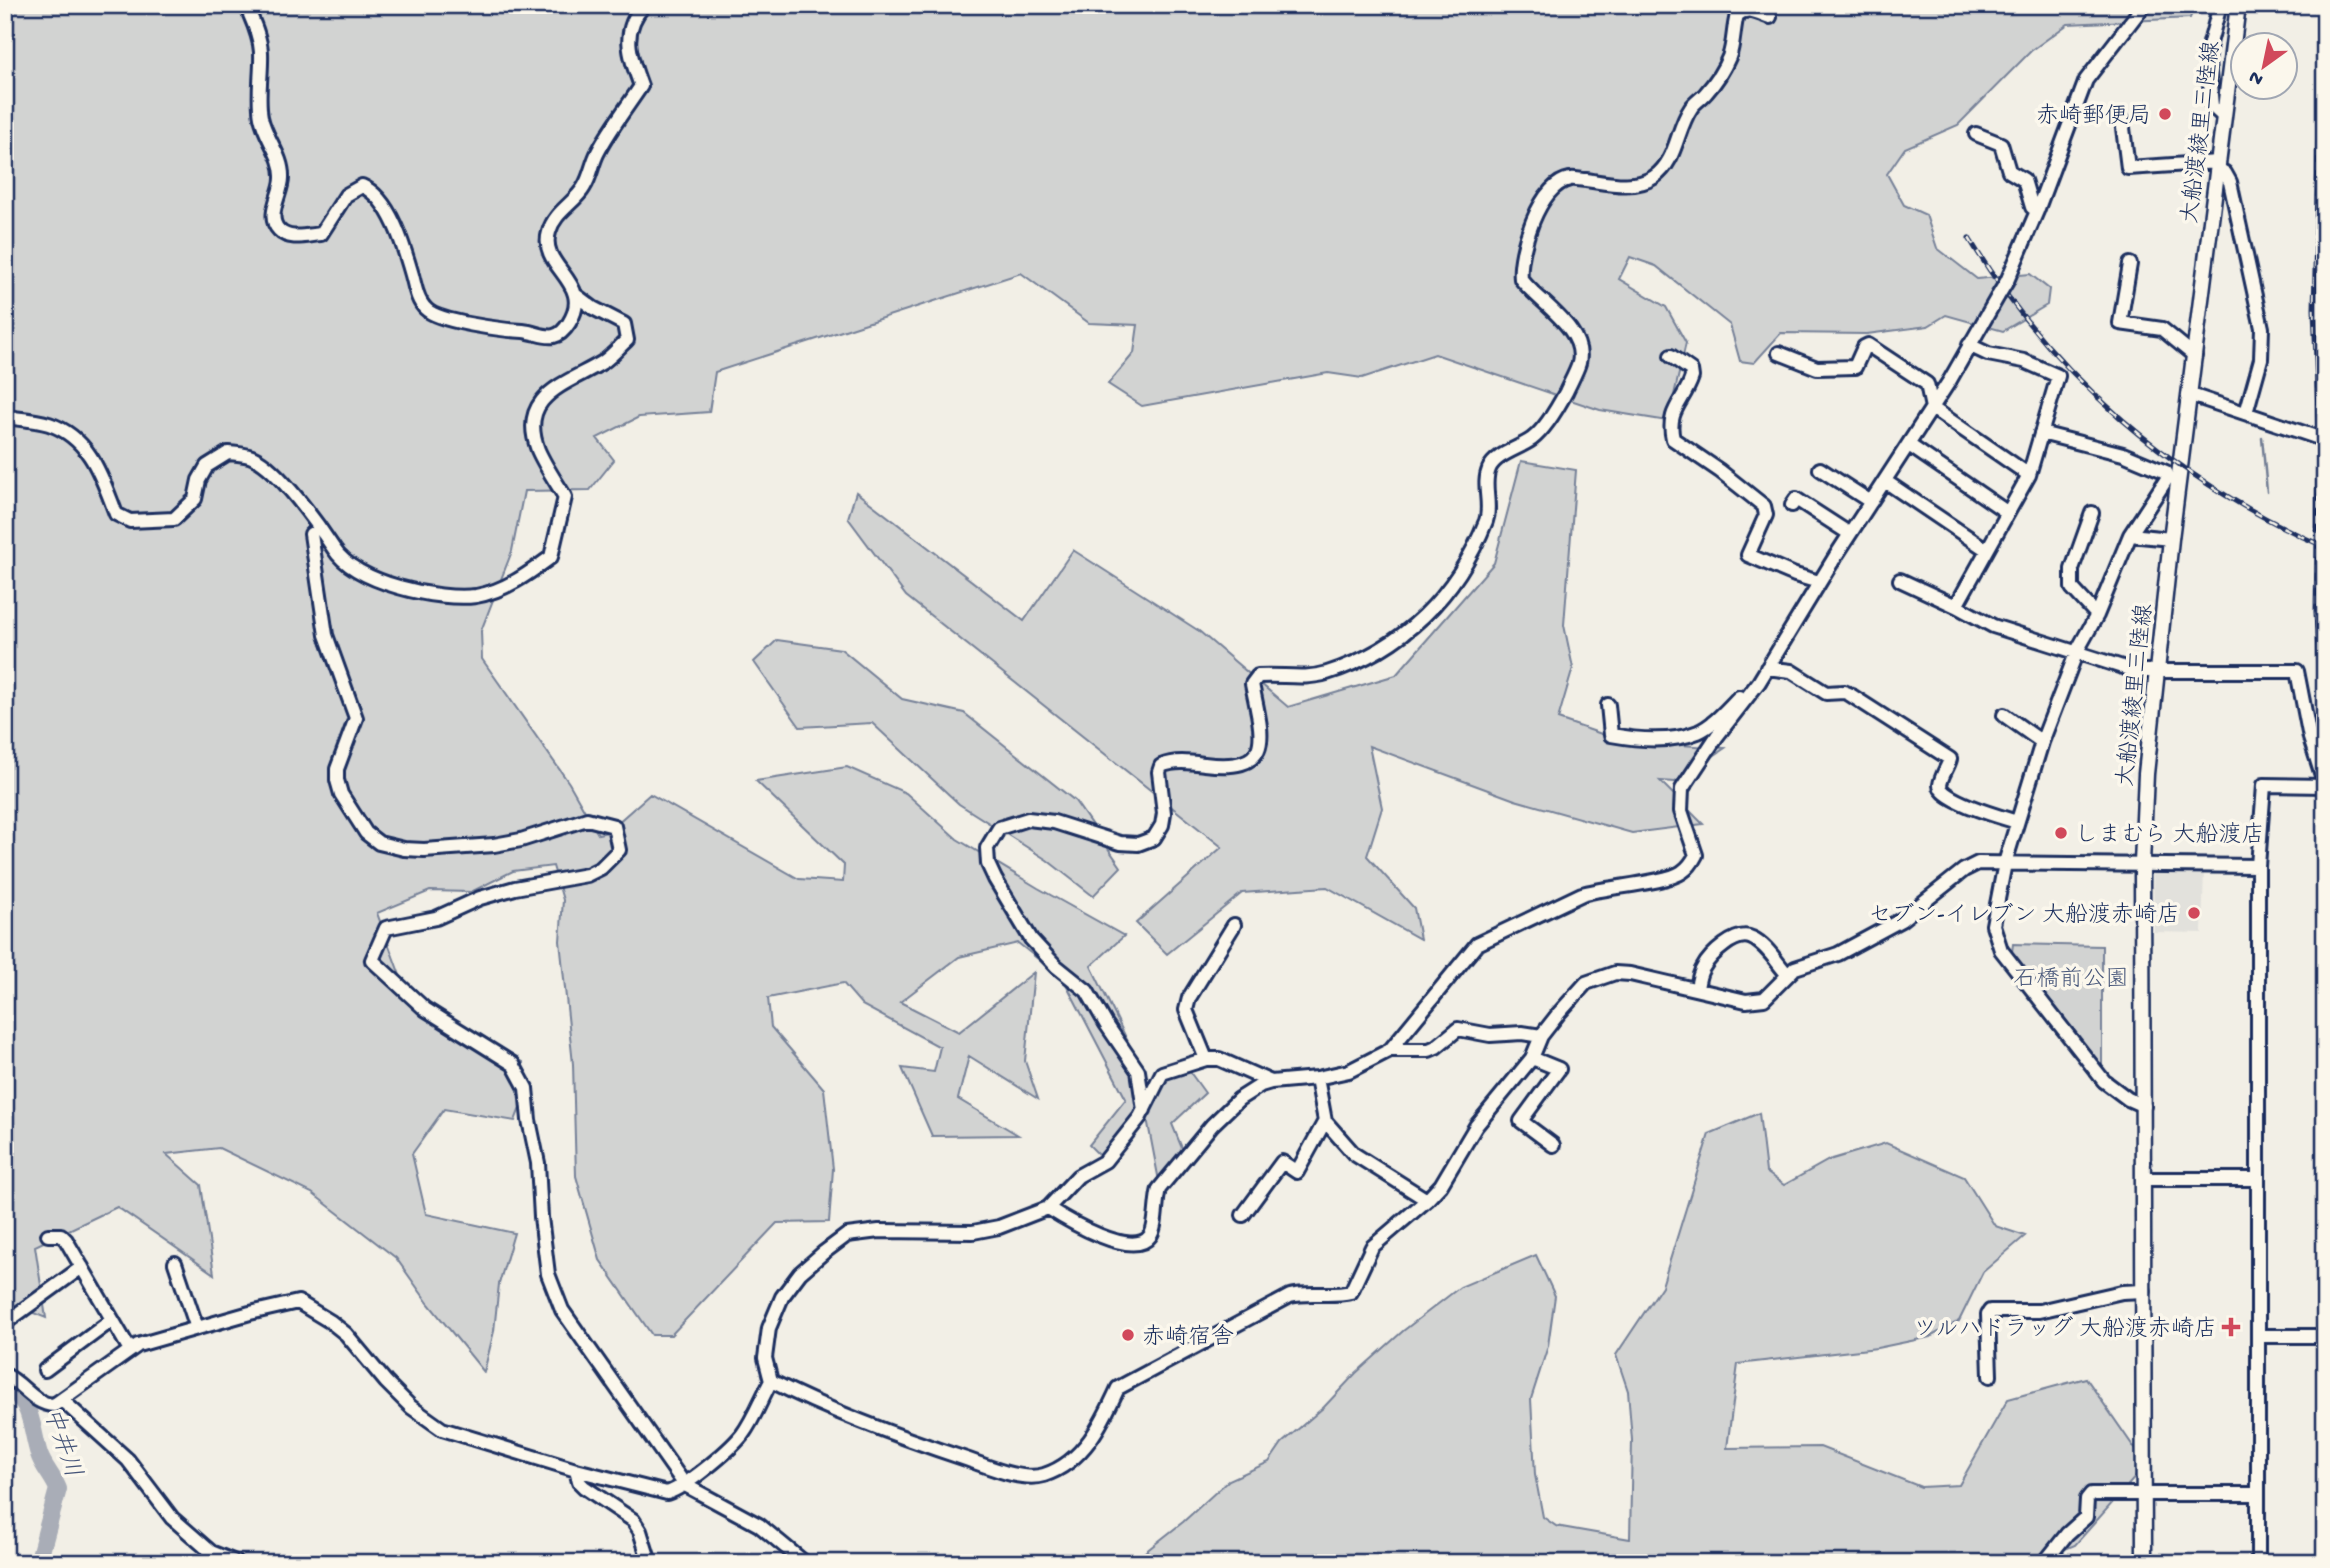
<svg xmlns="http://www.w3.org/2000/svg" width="2330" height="1568" font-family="'Gochi Hand','Klee One',sans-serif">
  <rect width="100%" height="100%" fill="#f2efe6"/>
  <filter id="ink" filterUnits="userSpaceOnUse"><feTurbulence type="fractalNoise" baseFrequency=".0143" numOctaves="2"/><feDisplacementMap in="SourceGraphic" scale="14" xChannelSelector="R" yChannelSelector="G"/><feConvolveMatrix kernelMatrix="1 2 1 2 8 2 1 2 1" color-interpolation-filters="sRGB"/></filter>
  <g filter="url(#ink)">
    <path fill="#e2e1dc" d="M2155,868L2204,870L2202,933L2154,932L2153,873Z"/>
    <path fill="#d2d3d2" stroke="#768198" stroke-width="2" d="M5,5H2195L2190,18L2068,24L2031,51L1958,125L1905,148L1887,174L1904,205L1926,215L1937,248L1977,279L2030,274L2049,289L2047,305L2003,331L1946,315L1928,326L1867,334L1781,333L1754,363L1740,361L1730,325L1656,266L1630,257L1619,279L1666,307L1686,343L1668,421L1600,410L1435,354L1362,378L1328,373L1142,406L1108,384L1134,353L1138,325L1089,323L1021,273L715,372L709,412L639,417L597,438L614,460L590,490L524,491L512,551L481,631L482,659L569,783L598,834L607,832L650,794L799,879L843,882L844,865L756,781L847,767L906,793L957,839L1038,888L1124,936L1091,966L1151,1089L1187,1068L1205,1093L1172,1124L1184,1153L1159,1181L1146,1113L1105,1161L1089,1145L1126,1099L1064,980L1018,943L959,957L900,1002L959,1032L1034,972L1025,1061L1038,1099L969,1056L958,1099L1018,1135L932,1136L902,1068L934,1072L940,1047L862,1005L843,983L768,998L771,1027L824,1089L833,1169L829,1222L777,1223L671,1335H652L600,1260L576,1176L573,1064L560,941L563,900L553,866L513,871L471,892L430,891L377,913L401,978L457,1032L523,1062L521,1105L515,1121L444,1109L412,1154L426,1214L514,1233L499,1284L494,1331L484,1372L428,1303L396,1258L312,1193L219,1148L166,1154L201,1185L214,1274L117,1207L35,1246L46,1318L8,1303L5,1299Z
      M1521,461L1576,470L1564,625L1573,668L1558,719L1622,741L1725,748L1675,782L1660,781L1703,824L1632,833L1515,800L1369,746L1382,808L1367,856L1414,908L1420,939L1327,887L1242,893L1167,954L1136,923L1222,847L906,596L848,518L856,492L1024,621L1073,550L1199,631L1288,707L1396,675L1494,563Z
      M777,640L841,649L902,699L964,713L1075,801L1121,867L1093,896L1047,860L959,804L872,723L800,727L754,662Z
      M2013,944L2102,946V1066L2012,952Z
      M1759,1113L1766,1172L1784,1185L1829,1160L1886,1143L1964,1177L1995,1226L2025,1236L1983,1272L1959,1321L1930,1337L1877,1348L1738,1364L1727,1448L1820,1447L1921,1487L1959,1485L2008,1399L2086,1378L2146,1465L2075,1545L2031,1563H1131L1183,1522L1229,1480L1269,1462L1282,1443L1324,1407L1356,1373L1403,1331L1460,1287L1536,1255L1555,1296L1548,1346L1531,1399L1535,1475L1543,1517L1556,1526L1630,1539L1632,1440L1628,1391L1616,1355L1662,1286L1709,1134Z"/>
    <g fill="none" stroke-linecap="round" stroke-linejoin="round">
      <path stroke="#707b93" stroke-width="2.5" d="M2262,437L2267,492"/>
      <path stroke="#a9adb7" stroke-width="18" d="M5,1387C33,1398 31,1430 39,1454C43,1467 53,1476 58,1489L38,1563"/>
      <g stroke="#1b2f5e" stroke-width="18">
        <path id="minor" d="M246,5C252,20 260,35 261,52C262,73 257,96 261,117C265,138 283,156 282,178C282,194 265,216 279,230C289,241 308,235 321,234L346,195L362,186C390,198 404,247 412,275C415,286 417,301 426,309C438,322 503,330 523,331C542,333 555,346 569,323C595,282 538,268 549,232C554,212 575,203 584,187C591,176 592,163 598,152C610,129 627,107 641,86C630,56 620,32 644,5
          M2220,5L2210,43L2208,62L2212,106L2224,117
          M2122,120L2128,168L2218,162
          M1976,134L2001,144L2009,171L2024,180L2032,207L2037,211
          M2217,168L2225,173L2230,182L2262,328L2261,359L2246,413
          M2130,264L2120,323L2162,329L2195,356
          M2007,281L2037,211L2086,80L2144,5
          M1969,345L1988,354L2024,361L2058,376L2029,475L1956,606L1993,626L2135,671H2297L2310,738L2325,785
          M1779,353L1817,368L1855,367L1864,347L1868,345L1927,384L1932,408L2029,475
          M1671,356L1691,370L1692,377C1684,402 1666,410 1673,439L1720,471L1764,506L1766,515L1748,555L1795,575L1819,582
          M2191,395L2325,440
          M5,417C19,419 36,420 49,424C91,438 102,478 116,514L130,521L174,519L195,499L199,480L207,466L228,453C236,454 247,454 254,458C279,469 319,526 334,549C355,583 439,601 476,596C505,591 528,574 551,557L565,497C556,482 545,466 538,450C517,395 567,384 603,362C612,356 619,347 627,340L624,324L593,308L577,296
          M2041,433L2123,454L2166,472L2168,477L2130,535
          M1909,445L2008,513
          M1820,469L1871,502
          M1885,481L1987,550
          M1792,505L1796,499L1850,534
          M2092,513L2072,569V588L2097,615
          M311,534L326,635L356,718L337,769V780L341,794L366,833L379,843L404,849L424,850L494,845L521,840L587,819L614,826L619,850L601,868L587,875L515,888L480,898L436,918L386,928L372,960L425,1009L513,1064L526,1088L529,1120L538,1163L541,1217L548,1274L562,1310L685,1485L759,1525L805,1563
          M1900,580L1956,606
          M1767,668L1791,671L1826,693L1844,692L1849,694L1950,759C1948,767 1941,776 1940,785C1939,800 2004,818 2017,822
          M1608,705L1611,735C1639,740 1671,743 1698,732C1714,725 1727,709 1739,697
          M2004,715L2042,742
          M1697,989C1698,982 1699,974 1703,968C1710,955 1736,930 1752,938C1766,944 1777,963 1787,974
          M1390,1050H1429L1436,1047L1458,1029L1490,1035L1522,1033L1541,1036
          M1532,1058L1559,1069L1521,1121L1553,1145
          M1206,1059L1186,1010L1189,998L1234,925
          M1317,1078L1325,1121L1354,1154L1427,1200
          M2144,1106L2128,1099L2104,1081L2001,950L1993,925L2005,863L2042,742L2077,651L2097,615L2130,535L2171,539
          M1144,1110L1138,1071L1106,1024L1087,991L1056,966L1031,939L995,879L988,864L987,848L999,828L1028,819L1054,822L1120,843L1138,844L1154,838L1162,825L1164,813L1159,772L1161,766C1175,760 1189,762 1204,764C1277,773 1262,735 1252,684L1258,676C1281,674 1304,680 1327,673C1403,649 1457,595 1486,521C1492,504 1482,485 1489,469C1495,454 1520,448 1532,439C1545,429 1558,407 1566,392C1570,383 1576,373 1579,363C1587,329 1538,302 1521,279C1518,253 1539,184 1570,179C1574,178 1581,180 1586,180C1607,183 1635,190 1654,177C1677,161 1676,130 1691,108C1695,102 1702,98 1706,93C1715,83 1724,69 1729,57C1734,44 1733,29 1737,15C1748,6 1758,13 1770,17
          M2144,1179H2258
          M1048,1208C1067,1220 1133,1260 1150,1236C1157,1227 1155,1202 1159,1189L1212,1125L1239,1099L1261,1085L1271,1082L1317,1078L1349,1071L1390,1050L1477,944L1582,894C1605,887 1667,883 1682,872C1688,868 1693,861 1696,855L1681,811L1682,789L1717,736L1759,682L1835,557L1950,380L1998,296
          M1243,1215L1282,1162L1297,1172L1325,1121
          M48,1235H61L66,1240L130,1350
          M175,1263L197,1328
          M5,1323L82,1267
          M2258,1336H2325
          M45,1370L112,1320
          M5,1375C24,1384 33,1404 54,1405L138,1345L250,1313L298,1302L331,1322L346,1334L386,1382L411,1407L442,1429L576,1470L667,1493C686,1487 729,1451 742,1435C754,1419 761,1399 771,1381L765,1358L769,1328L782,1297L800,1273L823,1253L847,1235L879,1231L973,1232L999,1227L1048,1208L1078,1176L1105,1161L1140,1117L1162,1073L1206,1059H1219L1271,1082
          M1990,1376L1988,1314L1990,1311H2039L2122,1292L2144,1291
          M771,1381C834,1413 899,1437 966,1459C987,1466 1022,1482 1044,1475C1084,1462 1102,1423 1118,1388L1290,1296C1310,1291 1330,1297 1351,1292L1372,1247L1427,1200L1441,1185L1476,1126L1532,1058L1541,1036L1559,1013L1586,983L1615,973L1630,974L1746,1001L1764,999L1795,968L1838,954L1901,920L1964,870L1978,863L2258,866
          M63,1401L128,1460L172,1518L211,1552L238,1563
          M576,1470L579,1482L584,1487L633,1520L640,1531L650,1563
          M2044,1563L2067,1534L2086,1517L2087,1499L2091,1494H2258
          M2258,1563V866L2264,785L2325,786"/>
      </g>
      <g stroke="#1b2f5e" stroke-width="19">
        <path id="major" d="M2144,1563L2142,863L2146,774L2171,539L2238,5"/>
      </g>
      <use href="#minor" stroke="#fbf7ec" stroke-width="12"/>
      <use href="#major" stroke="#fbf7ec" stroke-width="14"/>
      <g stroke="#1b2f5e" stroke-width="5">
        <path id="rail" d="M2322,5L2314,309L2319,438L2316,612L2319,675L2325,712
          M1969,238C2052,376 2178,483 2325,547"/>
      </g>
      <use href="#rail" stroke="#fbf7ec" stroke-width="2.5" stroke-dasharray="8" stroke-linecap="butt"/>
      <g stroke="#1b2f5e" stroke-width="18" stroke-linecap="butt">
        <path id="minor-bridge" d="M1998,296L2007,281"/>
      </g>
      <use href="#minor-bridge" stroke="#fbf7ec" stroke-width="12"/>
    </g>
  </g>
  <g fill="#d1495b" stroke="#fbf7ec" stroke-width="2.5">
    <circle cx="2165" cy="114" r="7"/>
    <circle cx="2061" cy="833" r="7"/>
    <circle cx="2194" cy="913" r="7"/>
    <path d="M2227.5 1316.5h7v7h7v7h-7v7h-7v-7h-7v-7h7z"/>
    <circle cx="1128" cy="1335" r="7"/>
  </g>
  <g text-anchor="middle" stroke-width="7" stroke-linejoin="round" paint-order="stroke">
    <g font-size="23" fill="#1b2f5e" stroke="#fbf7ec" text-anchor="end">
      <text x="2151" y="122">赤崎郵便局</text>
      <text x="2075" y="841" text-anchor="start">しまむら 大船渡店</text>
      <text x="2180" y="921">セブン-イレブン 大船渡赤崎店</text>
      <text x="2217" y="1335">ツルハドラッグ 大船渡赤崎店</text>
      <text x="1142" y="1343" text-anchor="start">赤崎宿舎</text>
    </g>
    <g font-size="23" fill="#1b2f5e" stroke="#fbf7ec">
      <text transform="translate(2199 132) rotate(-83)" y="8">大船渡綾里三陸線</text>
      <text transform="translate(2133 695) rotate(-84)" y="8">大船渡綾里三陸線</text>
    </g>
    <g font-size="23" fill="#49587b" stroke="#fbf7ec">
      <text x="2071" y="985">石橋前公園</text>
    </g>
    <g font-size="24" font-style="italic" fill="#465579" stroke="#fbf7ec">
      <text transform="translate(64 1442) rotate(71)" y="8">中井川</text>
    </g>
  </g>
  <rect width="2330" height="1568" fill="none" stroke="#fbf7ec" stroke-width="28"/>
  <rect x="14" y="14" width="2302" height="1540" fill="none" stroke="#1b2f5e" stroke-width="2.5" filter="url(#ink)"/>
  <g transform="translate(2264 66) rotate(213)"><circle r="33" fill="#fbf7ec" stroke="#a1a7b3" stroke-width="2"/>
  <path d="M0-5L12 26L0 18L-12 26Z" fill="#d1495b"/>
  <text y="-10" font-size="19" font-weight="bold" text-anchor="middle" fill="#1b2f5e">N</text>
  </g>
</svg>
